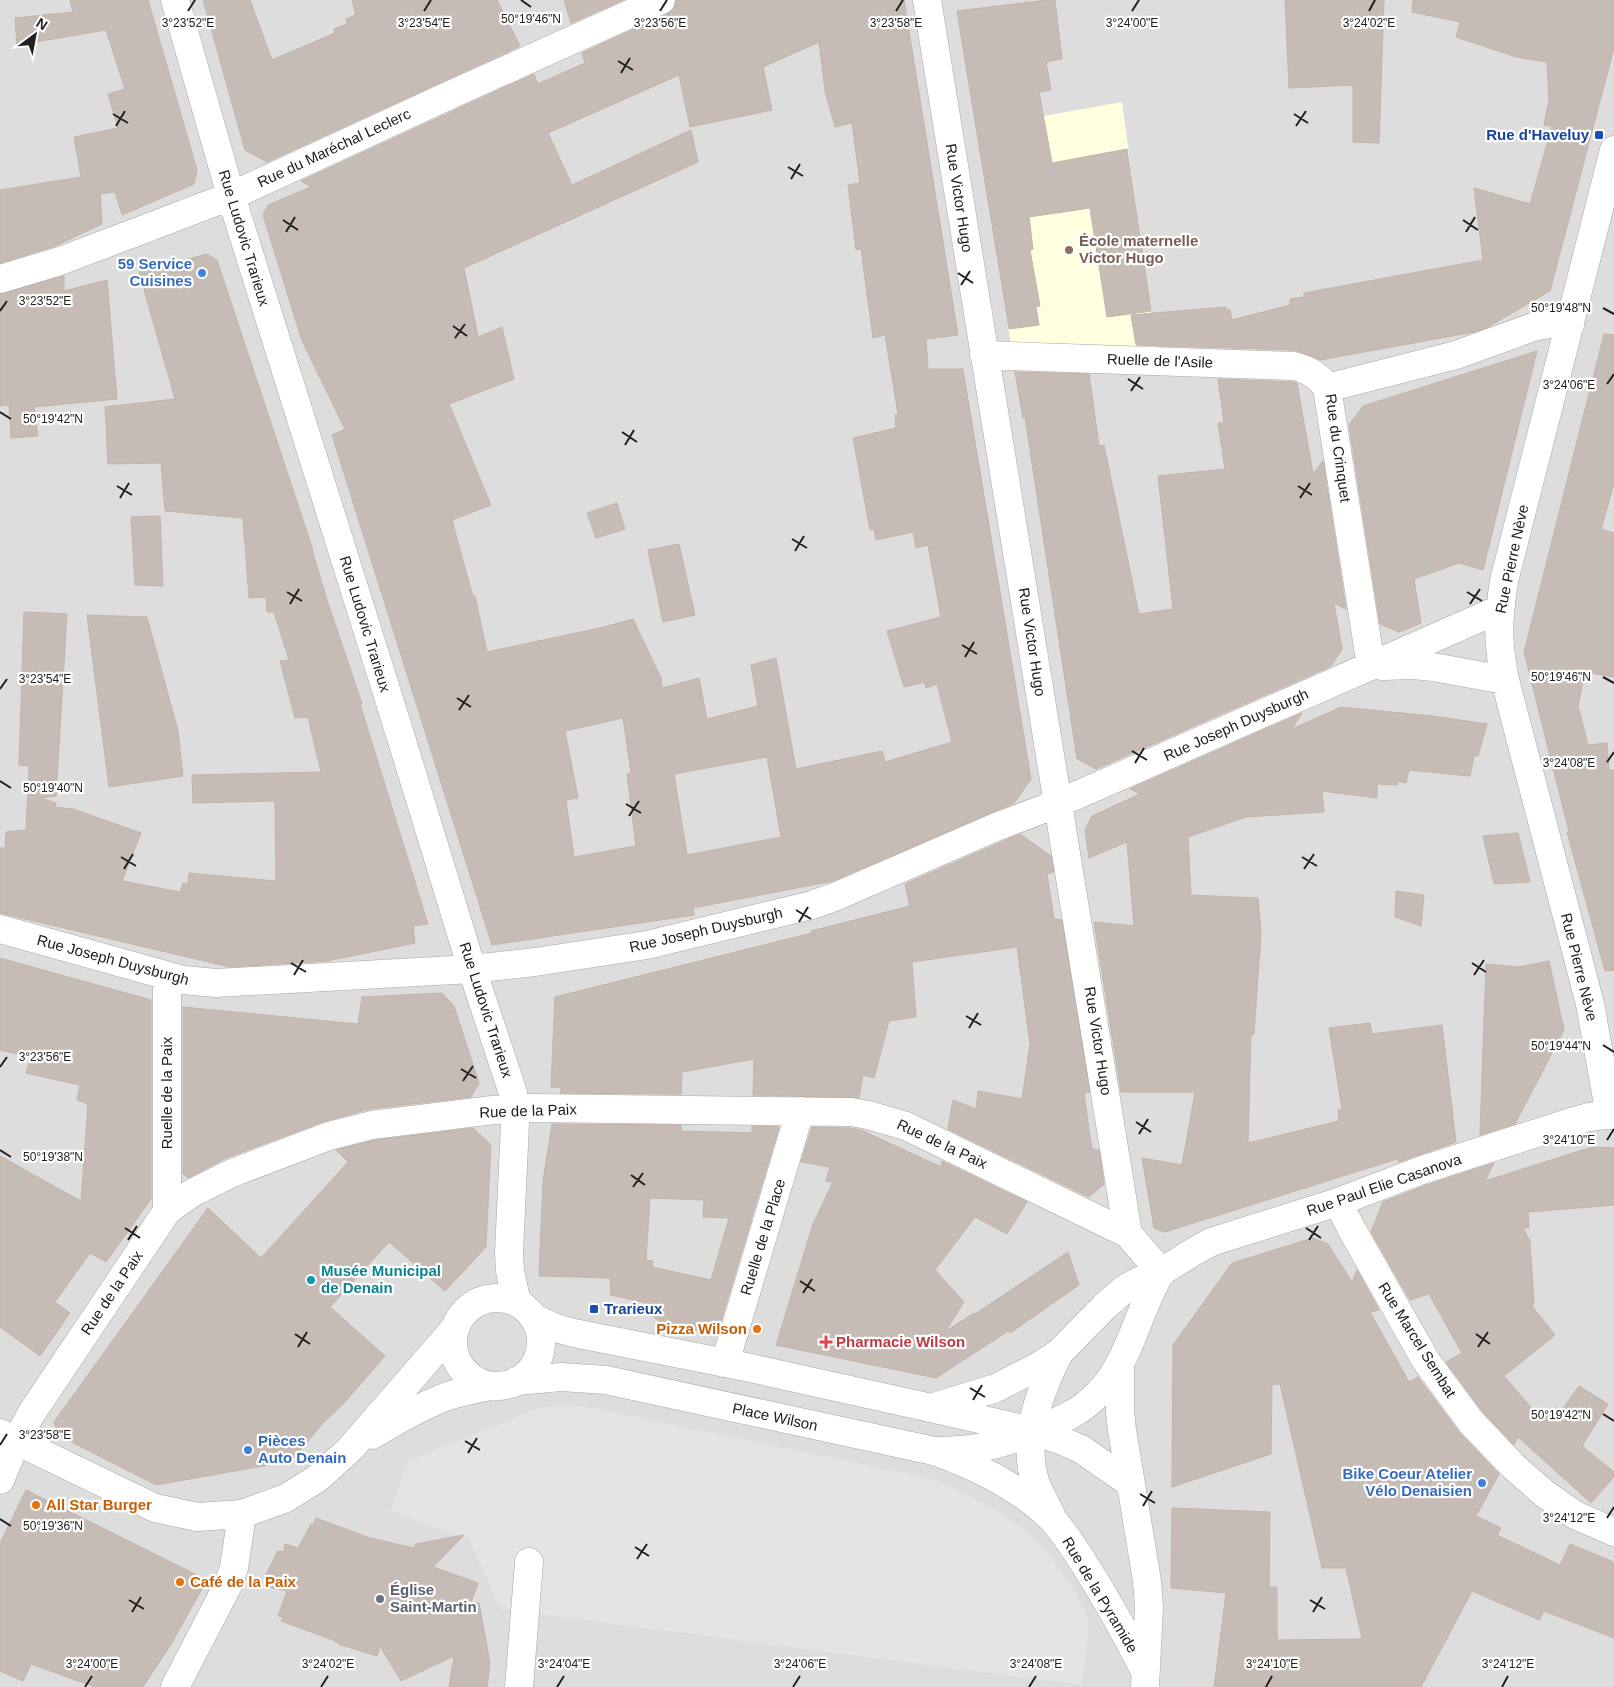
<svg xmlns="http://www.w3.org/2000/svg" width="1614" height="1687" font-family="Helvetica,sans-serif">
  <rect width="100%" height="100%" fill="#f1ede6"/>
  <path fill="#dedddd" d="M0,0H1614V1687H0Z"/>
  <path fill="#ffffe0" d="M1122,102L1156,353L1012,351L976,128Z"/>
  <path fill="#e4e4e4" d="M564,1405L583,1406L901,1472L933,1479L958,1490L995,1510L1029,1533L1053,1560L1073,1588L1085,1612L1089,1626L1082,1685L501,1609L468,1538L390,1511L408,1461L537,1409Z"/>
  <path fill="#c6bcb5" stroke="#c3b3a8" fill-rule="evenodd" d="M70,0H148L197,170L194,184L122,215L115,192L100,194L102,224L55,246L0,263V190L81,177L74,137L118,128L108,94L125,89L106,30L17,45L15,18L73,12Z
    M203,0H250L272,60L335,33L334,29L347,24L346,19L356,15L352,0H497L520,46L267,162L245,150Z
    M564,0H623L571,23Z
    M676,0H904L958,335L926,339L928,369H963L1031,779L1014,803L833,881L693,908L694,915L492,945L332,435L345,429L302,341L263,215L268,205L311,187L301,181L534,74L538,84L585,63L582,53L667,14L674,9ZM819,42L825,91L835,127L852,123L860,183L848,185L856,250L861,249L873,338L885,335L898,414L895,415L896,428L853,438L870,530L874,529L876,540L913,532L916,548L928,545L941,617L887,631L904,687L924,682L926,688L937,684L952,742L885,762L882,751L796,769L776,658L751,665L758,706L707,719L699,678L662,688L661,678L633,619L604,627L487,652L475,596L473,597L452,520L491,505L449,404L514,379L502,327L478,337L464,268L698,162L691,130L572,185L548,133L679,75L690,127L772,110L763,67ZM623,718L631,773L627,774L636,846L574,857L566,800L578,798L565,731ZM767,757L781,837L687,855L674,774Z
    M1047,0H1055L1062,59L1046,62L1051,90L1039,92L1052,163L1127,149L1151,311L1107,317L1090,208L1029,217L1033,249L1030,250L1040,306L1036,307L1039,325L1009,329L957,11Z
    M1285,0H1384L1379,143L1353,142V85L1289,88Z
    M1413,0H1614V48L1550,291L1486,328L1474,332L1320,360L1295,350L1136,345L1131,315L1226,307V310H1230L1232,320L1290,305V299L1304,297V293L1483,260L1474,188L1530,204L1552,126L1544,125L1549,99L1547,62L1516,57L1456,37L1460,22L1412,12Z
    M207,254L217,260L313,550H312L327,600L362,704H360L428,924L413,926L415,943L327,961L230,967L0,913V848H5L6,832L26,830L29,766L19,765L24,612L67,614L56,796L41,798L56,803L55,807L73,809L141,833L122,881L180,892L183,883L188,884L189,873L276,881L275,801L193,803L192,775L321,772L308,717L295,718L280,661L289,660L274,612H267L266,597L249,598L243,518L165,511L161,463L108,464L105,407L175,399L139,272Z
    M64,276V291L107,280L117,399L34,407L38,436L11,438L9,405L0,406V294Z
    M1604,334L1614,335V484L1601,529L1614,533V677L1585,672L1578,706L1588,745L1607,743L1609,770H1614V970L1605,971L1567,832H1569L1524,652Z
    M1537,351L1483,570L1459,563L1414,579L1421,623L1399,632L1380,624L1349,425L1363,406Z
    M1015,372L1089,374L1099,446L1104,445L1139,614L1173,609L1158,476L1225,469L1218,423H1224L1218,379L1292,382L1297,383L1313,474L1323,461L1346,609L1334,603L1342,649L1331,666L1096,769L1077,759L1025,417L1023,418Z
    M617,503L625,529L596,538L587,513Z
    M160,516L163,586L135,585L131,517Z
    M679,544L695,615L663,622L648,550Z
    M87,615L147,617L178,731L183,776L109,787Z
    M1341,707L1432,716L1487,724L1478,756H1474L1470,776L1409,770L1406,783L1398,781L1397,785L1377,784V798L1322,791L1324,812L1246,817L1188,837L1191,895L1258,898L1261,933L1254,1034H1251L1248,1143L1339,1121L1338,1110L1342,1109L1329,1028L1370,1023L1372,1034L1442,1025L1456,1142L1398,1162L1400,1158L1165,1232L1154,1228L1142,1158L1182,1165L1195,1092H1121L1094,922L1134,926L1127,842L1089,858L1085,830L1092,816L1140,794L1130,789L1302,713L1292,729Z
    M1518,833L1530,882L1494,884L1483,836Z
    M1020,834L1051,856L1054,872L1047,874L1054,919L1062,920L1090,1092L1084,1093L1089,1130L1092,1149L1099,1150L1104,1184L1089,1197L948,1129L953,1100L976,1109L978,1091L1022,1099L1030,1044L1017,947L912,962L916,1017L889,1021L874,1078L863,1075L859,1098L753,1095L754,1059L682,1072L681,1094L560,1093L562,1088L551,1087L555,997L812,933L811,931L910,906L905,884Z
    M1396,891L1424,895L1421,926L1395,917Z
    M0,958L151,1000V1199L106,1262L90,1253L55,1302L70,1313L40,1356L0,1327V1156L81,1201L88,1104L77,1100L80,1085L26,1073L31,1057L0,1050Z
    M1549,961L1564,1030L1515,1124L1480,1135L1486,964L1519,967Z
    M442,993L454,1006L479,1083L471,1097L370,1109L325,1121L226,1158L188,1178L183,1174V1007L358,1024L362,997Z
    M552,1124L681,1125V1131L752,1133V1126L779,1127L717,1334L662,1323L645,1311L646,1303L611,1295L610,1278L539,1276L543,1181ZM650,1198L704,1200L703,1217L729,1218L711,1280L652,1267L653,1261L646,1260Z
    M812,1127L850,1128L861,1130L941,1167L942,1161L1027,1202L1007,1234L975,1217L935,1270L964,1302L945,1332L974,1313L975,1314L1068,1252L1079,1285L1010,1333L1008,1331L936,1378L776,1345L813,1224L833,1182L826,1181L830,1167L801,1162Z
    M473,1128L491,1145L486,1247L445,1291L389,1242L330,1307L385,1356L344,1403L323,1423L291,1461L156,1485L58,1435L54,1422L208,1208L261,1258L348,1162L336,1150L375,1140Z
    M1592,1147L1614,1148V1205L1528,1212L1529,1228H1523L1530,1241L1534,1304L1532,1306L1555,1335L1504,1376L1541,1419L1564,1407L1579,1386L1608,1404L1582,1446L1614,1472V1477L1591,1503L1518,1437L1514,1445L1483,1412L1446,1362L1462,1353L1429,1294L1410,1300L1371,1232L1383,1202L1427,1185L1494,1163L1485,1181Z
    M1313,1238L1328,1244L1352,1282L1357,1270L1379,1310L1370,1312L1409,1382L1418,1377L1458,1431L1499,1474L1476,1516L1501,1528L1497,1535L1560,1565L1570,1544L1614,1562V1638L1544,1611L1539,1620L1472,1591L1421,1687H1214L1226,1593L1171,1588L1172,1508L1270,1512L1269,1587H1277V1640L1362,1639L1346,1568H1322L1280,1384L1272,1385L1271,1454L1172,1487L1173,1345L1232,1263Z
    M26,1490L207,1580L171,1644L143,1687H95L31,1664L23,1681L0,1671V1543Z
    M316,1518L367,1537L413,1548L416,1544L464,1535L433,1567L478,1583L471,1602L479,1603L490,1663L487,1687H449L454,1656L401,1681L380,1646L377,1656L341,1645L333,1640L281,1621L283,1617L278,1616L287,1591L268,1587L271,1581L264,1578L278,1551L284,1552L285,1544L298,1548L311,1524L313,1525Z"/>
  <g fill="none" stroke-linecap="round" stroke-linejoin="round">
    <g stroke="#a7a7a7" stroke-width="29">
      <path id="pedestrian" d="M519,1687L529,1562"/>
    </g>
    <g stroke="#a7a7a7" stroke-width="29">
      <path id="minor" d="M175,0L231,196L450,95L661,0
        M927,0C994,411 1063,822 1128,1234L1161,1272
        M984,355L1294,366C1309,370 1318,375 1327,388
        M1371,666L1327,388L1456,355L1533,327L1548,324L1570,325
        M1382,666L1414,665L1433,667L1505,680
        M0,929L183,980L216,983L472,969L535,962L647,945L812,905L837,896L996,827L1059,803L1500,609
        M1610,1115L1590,1004L1505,680C1497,640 1498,620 1504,581L1614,150
        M1338,1202L1351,1228L1426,1361L1471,1422L1514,1467L1545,1494L1575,1515L1614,1532
        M167,1211V976
        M725,1363L800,1111
        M1120,1363V1411L1122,1430L1147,1581L1149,1607L1145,1687
        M931,1408L1032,1431L1060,1440L1081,1449L1130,1483
        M934,1451C976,1466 1020,1487 1052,1519C1064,1532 1074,1548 1083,1562C1106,1598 1126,1634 1145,1671
        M0,1480L16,1442L31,1414L167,1211L192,1193L232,1173L329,1136L372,1125L493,1110L533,1108L851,1112L868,1115L906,1126L1128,1234
        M1051,1515C1046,1505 1040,1494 1036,1484C1021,1440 1039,1393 1059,1353
        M175,1687L228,1585L234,1568L242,1514"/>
    </g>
    <g stroke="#a7a7a7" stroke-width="29">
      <path id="tertiary" d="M0,279L60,261L231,196L399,731L472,969L513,1093L515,1123L509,1253L510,1271L517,1303
        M453 1342a44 44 0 1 1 88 0a44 44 0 1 1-88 0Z
        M534,1318L556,1328L574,1333L746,1367L931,1408L996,1388L1037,1367L1059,1353L1105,1306L1126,1288L1139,1281L1161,1272L1193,1252L1211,1242L1338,1202L1422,1170L1571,1122L1589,1117L1614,1114
        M516,1381L561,1377L606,1380L934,1451C951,1451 967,1450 983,1447C1007,1443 1051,1426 1072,1414C1087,1406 1104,1390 1113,1375C1134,1343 1141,1305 1161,1272
        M0,1433L155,1508L197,1517L242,1514L286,1498L318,1478L350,1449L456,1327
        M372,1435C396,1421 419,1407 445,1397C459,1392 475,1389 490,1386"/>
    </g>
    <use href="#pedestrian" stroke="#fff" stroke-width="28"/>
    <use href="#minor" stroke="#fff" stroke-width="28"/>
    <use href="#tertiary" stroke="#fff" stroke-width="28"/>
  </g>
  <path fill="none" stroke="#202020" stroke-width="2" d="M521,0L531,7M188,11L195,0M424,11L431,0M660,11L667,0M896,11L903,0M1132,11L1139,0M1369,11L1375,0M618,61L633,70M621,73L630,58M113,114L128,123M1294,114L1308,123M116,126L125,111M1296,126L1306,111M788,167L803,176M791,179L800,164M283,220L298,230M1463,220L1478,230M286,232L295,217M1466,232L1475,217M958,273L973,283M961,285L970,271M1603,308L1614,314M0,311L7,301M453,326L467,336M455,338L465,324M1128,379L1143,389M1607,384L1614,374M1131,391L1140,377M0,412L11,419M622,432L637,442M625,445L634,430M117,486L132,495M1298,486L1312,495M120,498L129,483M1300,498L1310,483M792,539L807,548M795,551L804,536M287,592L302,601M1467,592L1482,601M290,604L299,589M1470,604L1480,589M962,645L977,654M965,657L974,642M1603,677L1614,683M0,689L7,679M457,698L471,707M459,710L469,695M1132,751L1147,760M1607,762L1614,752M1135,763L1144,748M0,781L11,788M626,804L641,813M629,816L639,801M121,857L136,866M1302,857L1317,866M124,869L133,854M1304,869L1314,854M796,910L811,919M799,922L808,907M291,963L306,972M1472,963L1486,972M294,975L303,960M1474,975L1484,960M966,1016L981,1025M969,1028L978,1013M1603,1045L1614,1052M0,1067L7,1057M461,1069L476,1078M463,1081L473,1066M1136,1122L1151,1132M1139,1134L1148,1119M1607,1140L1614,1129M0,1150L11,1157M631,1175L645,1185M633,1187L643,1173M125,1228L140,1238M1306,1228L1321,1238M128,1240L137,1226M1309,1240L1318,1226M800,1281L815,1291M803,1293L812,1279M295,1334L310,1344M1476,1334L1490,1344M298,1347L307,1332M1478,1347L1488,1332M970,1388L985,1397M973,1400L982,1385M1603,1414L1614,1421M465,1441L480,1450M0,1445L7,1434M468,1453L477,1438M1140,1494L1155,1503M1143,1506L1152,1491M1607,1518L1614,1507M0,1519L11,1526M635,1547L649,1556M637,1559L647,1544M129,1600L144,1609M1310,1600L1325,1609M132,1612L141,1597M1313,1612L1322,1597M85,1687L92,1676M321,1687L328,1676M557,1687L564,1676M793,1687L800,1676M1029,1687L1036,1676M1266,1687L1272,1676M1502,1687L1508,1676"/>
  <g fill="#1a4fb4" stroke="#fff" stroke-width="2">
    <rect x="1594" y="130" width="10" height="10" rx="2.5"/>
    <rect x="589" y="1304" width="10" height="10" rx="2.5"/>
  </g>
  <circle fill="#8d6e63" stroke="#fff" stroke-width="2" cx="1069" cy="250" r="5"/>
  <g fill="#3f7fe0" stroke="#fff" stroke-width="2">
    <circle cx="202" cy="273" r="5"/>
    <circle cx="248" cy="1450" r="5"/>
    <circle cx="1482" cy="1483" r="5"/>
  </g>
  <circle fill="#0f9aa8" stroke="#fff" stroke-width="2" cx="311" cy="1280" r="5"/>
  <g fill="#e8710a" stroke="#fff" stroke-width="2">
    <circle cx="757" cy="1329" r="5"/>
    <circle cx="36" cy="1505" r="5"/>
    <circle cx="180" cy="1582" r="5"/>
  </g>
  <path fill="#e0444e" stroke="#fff" stroke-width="2" d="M823.5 1334.5h5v5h5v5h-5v5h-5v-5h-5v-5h5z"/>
  <circle fill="#6b7280" stroke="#fff" stroke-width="2" cx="380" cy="1599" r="5"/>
  <g text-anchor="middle" stroke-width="4.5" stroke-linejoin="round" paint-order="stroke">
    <g font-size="15" font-weight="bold" fill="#164399" stroke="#fff" text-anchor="end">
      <text x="1589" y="140">Rue d'Haveluy</text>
      <text x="604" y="1314" text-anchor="start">Trarieux</text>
    </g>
    <g font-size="15" fill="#202020" stroke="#fff">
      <text transform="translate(334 148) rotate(-25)" y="5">Rue du Maréchal Leclerc</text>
      <text transform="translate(959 198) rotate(81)" y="5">Rue Victor Hugo</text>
      <text transform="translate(244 238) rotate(73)" y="5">Rue Ludovic Trarieux</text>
      <text transform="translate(1160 361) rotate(2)" y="5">Ruelle de l'Asile</text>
      <text transform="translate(1338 448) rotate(82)" y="5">Rue du Crinquet</text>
      <text transform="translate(1512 559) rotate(-78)" y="5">Rue Pierre Nève</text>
      <text transform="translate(365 624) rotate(73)" y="5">Rue Ludovic Trarieux</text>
      <text transform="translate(1032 642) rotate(81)" y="5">Rue Victor Hugo</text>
      <text transform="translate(1236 725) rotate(-24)" y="5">Rue Joseph Duysburgh</text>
      <text transform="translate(706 930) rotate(-13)" y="5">Rue Joseph Duysburgh</text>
      <text transform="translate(113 960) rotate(15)" y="5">Rue Joseph Duysburgh</text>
      <text transform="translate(1579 967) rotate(76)" y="5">Rue Pierre Nève</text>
      <text transform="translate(486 1010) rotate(72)" y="5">Rue Ludovic Trarieux</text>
      <text transform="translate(1098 1041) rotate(81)" y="5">Rue Victor Hugo</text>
      <text transform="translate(167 1093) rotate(-90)" y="5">Ruelle de la Paix</text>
      <text transform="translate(528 1111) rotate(-2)" y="5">Rue de la Paix</text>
      <text transform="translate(942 1144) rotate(25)" y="5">Rue de la Paix</text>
      <text transform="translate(1384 1185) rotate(-19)" y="5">Rue Paul Elie Casanova</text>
      <text transform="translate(763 1237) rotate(-73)" y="5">Ruelle de la Place</text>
      <text transform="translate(112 1293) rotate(-56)" y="5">Rue de la Paix</text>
      <text transform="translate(1417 1340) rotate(58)" y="5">Rue Marcel Sembat</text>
      <text transform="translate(775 1417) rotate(12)" y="5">Place Wilson</text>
      <text transform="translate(1100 1595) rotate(59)" y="5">Rue de la Pyramide</text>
    </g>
    <g font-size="15" font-weight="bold" fill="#785e54" stroke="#fff" text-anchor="start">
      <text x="1079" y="246">École maternelle<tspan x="1079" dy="17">Victor Hugo</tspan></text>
    </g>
    <g font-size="15" font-weight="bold" fill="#366cbe" stroke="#fff" text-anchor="end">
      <text x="192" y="269">59 Service<tspan x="192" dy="17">Cuisines</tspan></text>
      <text x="258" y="1446" text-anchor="start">Pièces<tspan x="258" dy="17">Auto Denain</tspan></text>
      <text x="1472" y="1479">Bike Coeur Atelier<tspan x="1472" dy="17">Vélo Denaisien</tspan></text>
    </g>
    <g font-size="15" font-weight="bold" fill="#0d838f" stroke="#fff" text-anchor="start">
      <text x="321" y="1276">Musée Municipal<tspan x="321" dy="17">de Denain</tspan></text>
    </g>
    <g font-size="15" font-weight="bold" fill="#c56008" stroke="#fff" text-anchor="start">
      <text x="747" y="1334" text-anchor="end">Pizza Wilson</text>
      <text x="46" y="1510">All Star Burger</text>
      <text x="190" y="1587">Café de la Paix</text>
    </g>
    <g font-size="15" font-weight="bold" fill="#be3a42" stroke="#fff" text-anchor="start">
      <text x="836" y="1347">Pharmacie Wilson</text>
    </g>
    <g font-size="15" font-weight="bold" fill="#5b616d" stroke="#fff" text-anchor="start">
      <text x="390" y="1595">Église<tspan x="390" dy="17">Saint-Martin</tspan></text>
    </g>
  </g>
  <g font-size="12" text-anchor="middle" fill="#202020" stroke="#fff" stroke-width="4.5" stroke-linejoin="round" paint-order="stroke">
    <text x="531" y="23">50°19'46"N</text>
    <text x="188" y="27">3°23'52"E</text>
    <text x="424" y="27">3°23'54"E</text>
    <text x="660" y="27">3°23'56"E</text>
    <text x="896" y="27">3°23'58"E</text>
    <text x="1132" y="27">3°24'00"E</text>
    <text x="1369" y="27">3°24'02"E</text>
    <text x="45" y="305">3°23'52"E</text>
    <text x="1561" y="312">50°19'48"N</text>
    <text x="1569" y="389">3°24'06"E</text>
    <text x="53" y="423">50°19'42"N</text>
    <text x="1561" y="681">50°19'46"N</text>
    <text x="45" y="683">3°23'54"E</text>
    <text x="1569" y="767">3°24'08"E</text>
    <text x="53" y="792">50°19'40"N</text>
    <text x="1561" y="1050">50°19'44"N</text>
    <text x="45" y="1061">3°23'56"E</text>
    <text x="1569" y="1144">3°24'10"E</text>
    <text x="53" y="1161">50°19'38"N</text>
    <text x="1561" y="1419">50°19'42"N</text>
    <text x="45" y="1439">3°23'58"E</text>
    <text x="1569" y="1522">3°24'12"E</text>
    <text x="53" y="1530">50°19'36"N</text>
    <text x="92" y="1668">3°24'00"E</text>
    <text x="328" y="1668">3°24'02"E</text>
    <text x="564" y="1668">3°24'04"E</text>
    <text x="800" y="1668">3°24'06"E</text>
    <text x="1036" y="1668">3°24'08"E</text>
    <text x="1272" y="1668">3°24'10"E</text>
    <text x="1508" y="1668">3°24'12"E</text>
  </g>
  <g transform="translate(35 35) rotate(32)" stroke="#ffffff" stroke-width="4" paint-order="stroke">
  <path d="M0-4L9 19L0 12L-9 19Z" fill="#202020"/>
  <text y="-8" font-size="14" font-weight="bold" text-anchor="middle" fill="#202020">N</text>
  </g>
</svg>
